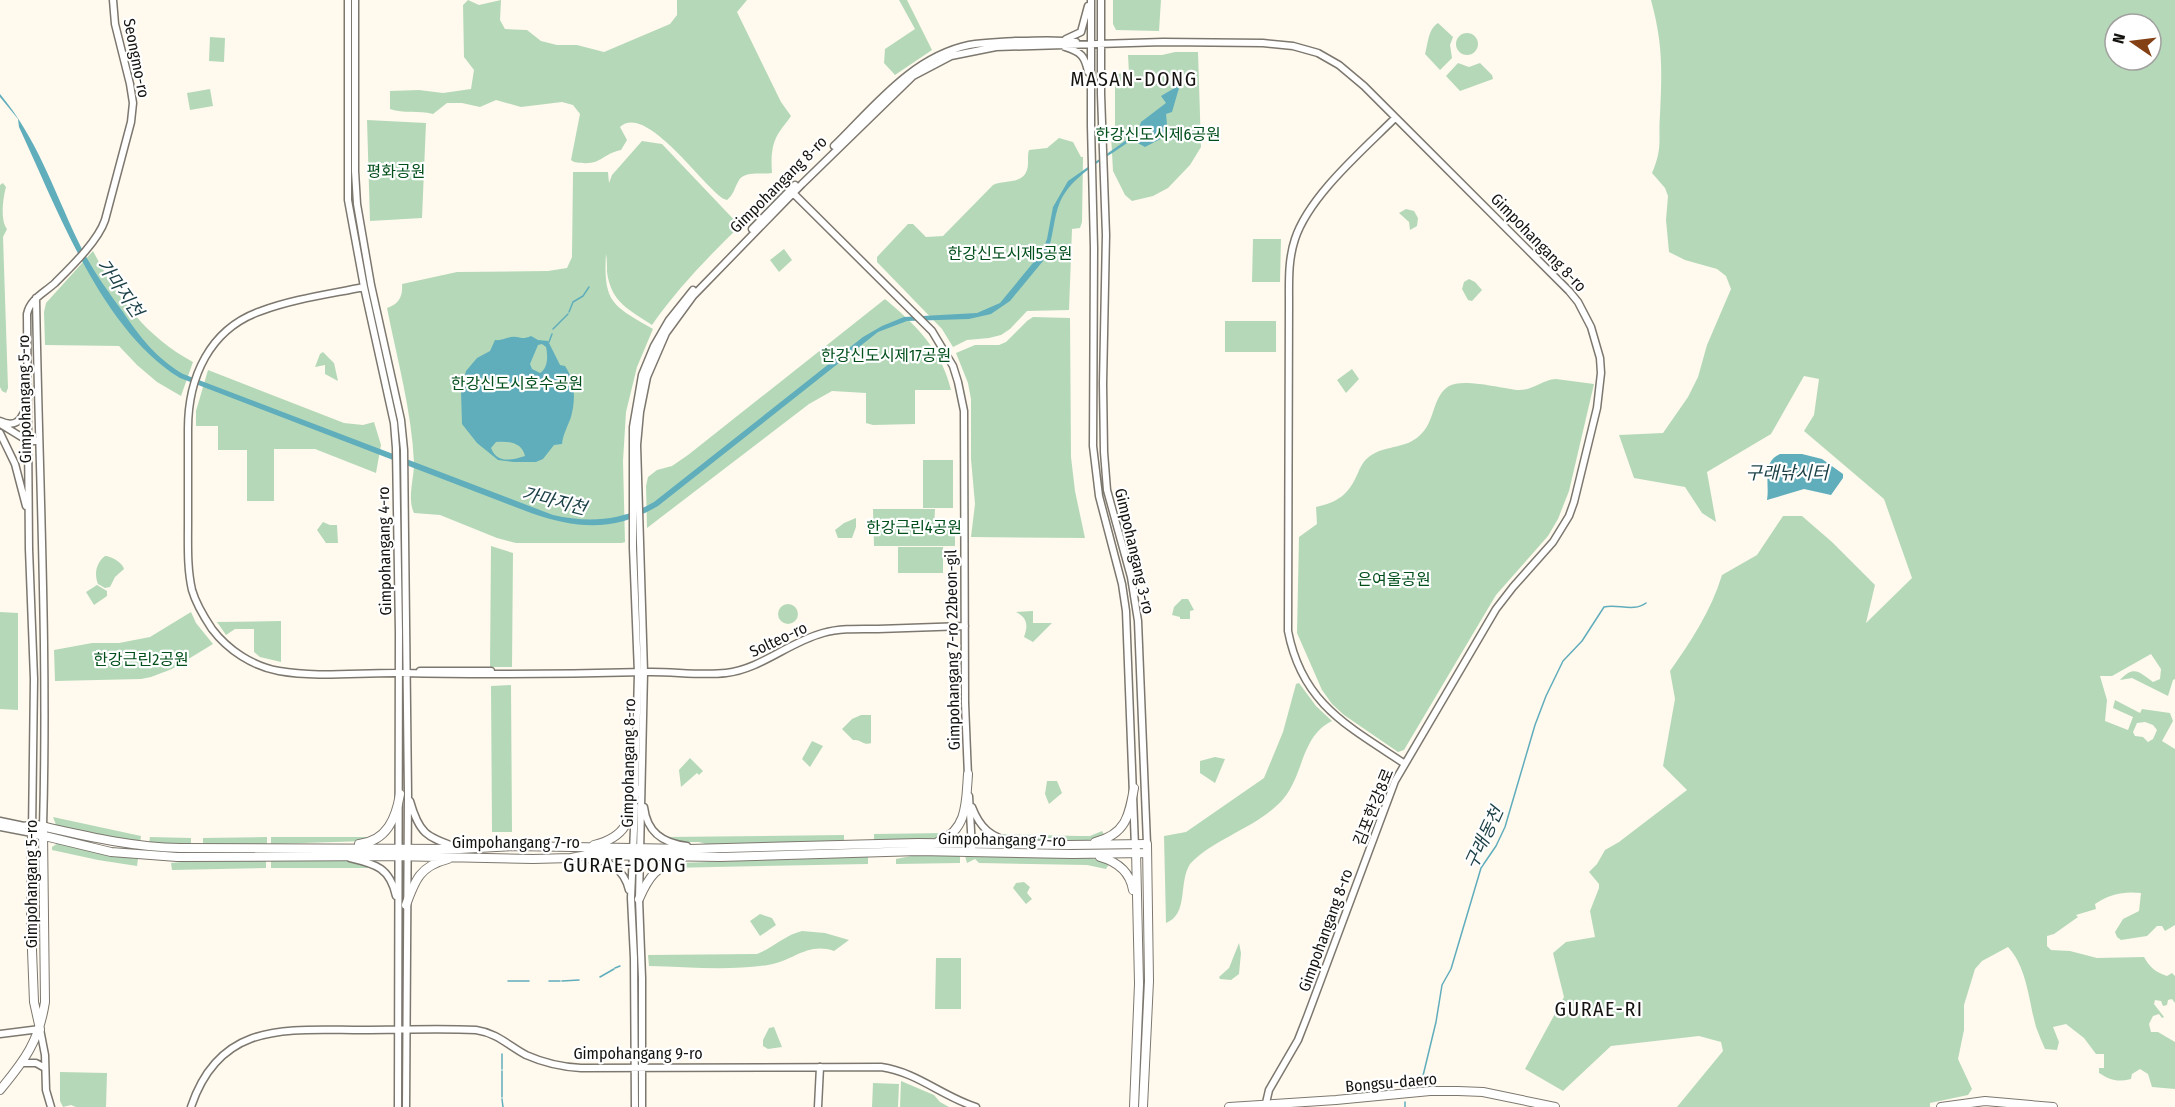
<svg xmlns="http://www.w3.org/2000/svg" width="2175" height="1107" font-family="'Fira Sans Condensed','Noto Sans KR',sans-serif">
  <rect width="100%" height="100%" fill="#fff9ee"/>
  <path fill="#b5d9b8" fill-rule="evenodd" d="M468,0L479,5L501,0L500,20L505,29L527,30L541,41L557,45H577L604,52L670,24L677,15V0H747L737,12L781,102L791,116C788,121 783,126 780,131C771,143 771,159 772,173C762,175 743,170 738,182C734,189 734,194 727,200L724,199C703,187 646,102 620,127L627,140L621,150C599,155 602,167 574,162L571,160L580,114L573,105L562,102L521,107L496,100L480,107L462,103H447L433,114C418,110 404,114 390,109V91L419,90L443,93L471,89L474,70L464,57L463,5Z
    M899,0H907L932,50L895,75L884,63L885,49L915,29Z
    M1113,0H1161L1159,31L1116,30L1113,24Z
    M1651,0H2175V679L2173,680L2168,696L2132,678L2120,680C2134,665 2139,672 2153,682L2160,679L2161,669L2151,654L2112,676H2100L2107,700L2105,721L2128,730L2133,717L2113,708L2115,700L2140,713L2142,709L2170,713L2173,721L2162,741L2175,749V925L2165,931L2162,926H2157L2147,936L2121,940L2117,937L2115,932L2123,919L2139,911L2141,893C2124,891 2110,894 2095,904L2096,909L2076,915L2078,917L2054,934L2047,936V946L2051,950L2070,951L2097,958L2144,957C2150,968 2156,972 2167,976L2172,973L2175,976V1003L2172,999L2168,1000L2167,1005L2163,1006L2161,1001L2155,1000L2154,1004L2164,1017L2162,1018L2159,1014L2153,1016L2149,1024L2151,1032H2158L2175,1042V1089L2152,1087L2148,1074L2140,1069L2132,1074L2131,1079C2117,1082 2112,1081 2099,1073V1068H2104V1054H2096L2084,1038L2066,1024L2053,1027L2059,1042L2057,1050L2045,1049C2042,1042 2039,1035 2036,1027C2029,1002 2027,967 2008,947L1982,961L1975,969L1964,1005V1030L1958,1059L1972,1089L1968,1095L1930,1103V1107H1677L1723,1051L1721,1042L1699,1036L1611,1046L1563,1091L1525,1069L1564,997L1553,953L1566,942L1595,937L1590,911L1599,888V884L1589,872L1597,864L1605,850L1619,842L1687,790L1663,766L1675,699L1670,671C1691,641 1711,611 1722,575L1757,555L1783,516H1802L1832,542L1875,585L1866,623L1912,578L1884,499L1804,431L1814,415L1819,379L1804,376L1771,434L1707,472L1716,522L1702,513L1685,487L1634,478L1619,435L1663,433L1688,397L1698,377L1707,345L1731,289L1726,276L1717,269L1685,260L1669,252L1666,220L1668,196L1665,188L1652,173C1663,147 1658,141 1660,115C1662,70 1663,44 1651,0ZM2115,24H2151V60H2115ZM2145,722L2153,725L2157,730L2153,739L2148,742L2143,737L2135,736L2133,732L2137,723Z
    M1438,23L1453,37L1450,45L1452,58L1440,70L1425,54C1428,44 1428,29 1438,23Z
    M1456 44a11 11 0 1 1 22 0a11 11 0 1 1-22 0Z
    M210,37L225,38L224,62L209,61Z
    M1175,52H1198L1201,147L1190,165L1168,188L1153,196L1132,201L1125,195L1113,171L1111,135L1115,125V74L1129,73L1128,55H1162Z
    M1458,63L1469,67L1480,63L1492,75L1493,79L1460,91L1446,76Z
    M210,89L213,106L190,110L187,93Z
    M367,120L426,123L422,218L370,221Z
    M1059,138L1073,142L1081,157H1083L1082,222L1080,228L1072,229L1069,310L1027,311L1010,329L1001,335L989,338L967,340L953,347L942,329L877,262V257L908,224H913L926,237L943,236L993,185C1004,179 1022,185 1027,170C1029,163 1027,156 1029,150L1047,148Z
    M642,141L662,144L740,226C707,258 678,288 652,325C630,310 611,303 607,272C607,266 607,259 606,254C603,303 613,306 653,329L637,367L626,412L623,461L625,542L622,543H516L497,538L440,515L414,513C407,499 414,479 414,463C412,412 397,359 387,308C399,304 403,296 402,284L457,272L548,271L567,268L572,257L573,172H608L609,183L612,175Z
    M3,183L6,187C3,198 0,220 7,229L3,237L8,388L6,393L2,391L0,387V185Z
    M1406,209L1414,211L1418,218L1417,226L1410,230L1409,222L1399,213Z
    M1253,239H1281L1280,282H1252Z
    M784,249L792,260L779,272L770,260Z
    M93,251C118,298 145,336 193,362L181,396L157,382L137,365L119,346L45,345L44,312L46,303Z
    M1469,279L1475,282L1482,290L1472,301L1468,300L1462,289L1464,282Z
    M885,299C915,324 942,350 951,390H915V424L873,425L866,423V393L832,391L809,404L647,528L646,486L648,477L657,470L672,466L688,455Z
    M1033,317L1070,318L1071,457L1075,491L1085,538L971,537L975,504L971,459V399L968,383L956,353L975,345H999L1006,342L1027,321Z
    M1225,321H1276V352H1225Z
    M323,352L334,363L338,381L325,374V365L315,367L320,354Z
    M1352,369L1359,379L1346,393L1337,380Z
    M208,370L344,423L363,425L374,422L381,445L376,473L315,449H274V501H247V450H218V426H196V411Z
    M1556,379L1594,384L1569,491L1558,519L1548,536L1496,595L1404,750L1398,752L1344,715L1332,704L1322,690L1297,633L1299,537L1317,524L1316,507C1338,502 1348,495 1357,475C1360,468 1363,461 1370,456C1387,444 1408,450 1423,432C1435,418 1433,396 1449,386C1462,378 1501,388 1517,390C1533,391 1541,380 1556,379Z
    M923,460H953V508H923Z
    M873,509H935L934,530H955V546H874Z
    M856,518V527L852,538H838L835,530L844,523Z
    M323,522L330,525H337L338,543H326L317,530Z
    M491,546L513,553L512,667H490Z
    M898,547H943V573H898Z
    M105,556C111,556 123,563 124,569L115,577L110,587L105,588L98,584C94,574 96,563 105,556Z
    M97,585L107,591V596L94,605L86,592Z
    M1182,599H1188L1194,610L1190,611V619H1180V617L1172,615L1174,607Z
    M778 614a10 10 0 1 1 20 0a10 10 0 1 1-20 0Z
    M1033,611V623H1052L1033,642L1024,637C1028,626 1028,618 1016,612Z
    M0,612L18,613V710L0,709Z
    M191,612L196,623L213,644L172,669L151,677L141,679L55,681L54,650L92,643H119L150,637Z
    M281,621V662L260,657L254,652V629H235L226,635L217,622Z
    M1299,683L1316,706L1332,721C1301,736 1304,774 1284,798C1260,827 1216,837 1190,864C1178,883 1189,914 1166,923L1164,836L1186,832L1264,778L1283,732L1296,684Z
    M511,685L512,832H492L491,686Z
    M861,715H871V743C864,746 861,739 853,740L842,729L852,719Z
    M812,741L823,746L810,767L802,759Z
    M1215,757L1225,759L1215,783L1200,773V761Z
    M690,758L703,771L699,775L697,773L681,787L679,770Z
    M1047,781H1057L1062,793L1049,804L1045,794Z
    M53,817L141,836L140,843L56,825Z
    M1102,831L1105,836C1084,845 1018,843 997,834L1079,836H1090Z
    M946,833L936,839L874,840V834Z
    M844,835V840L832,842L709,845L699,842H675L665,837Z
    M150,837L191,838V843L149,844Z
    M267,837V844L211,845L203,843V838Z
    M271,837H366V841L271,844Z
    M58,843L111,855L138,859L137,866L98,860L52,850V847Z
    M911,856H960V863L896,864V859Z
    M965,856L1090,858L1110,862L1106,869L1087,865L979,863L975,859L967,863Z
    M868,857V864L666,868L677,863Z
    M266,860V868L172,870L171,863L191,861Z
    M271,860C303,860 341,857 371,866V868H271Z
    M1016,883L1024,882L1030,887L1027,893L1032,899L1026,904L1013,888Z
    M760,914L772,918L776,925L760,936L750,921Z
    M802,931L825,933L849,940L834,951C807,942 794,961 768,965C729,971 688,967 649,966L648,955L757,954C773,948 785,935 802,931Z
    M1239,943L1241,953L1239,974L1231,980L1220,979L1219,977L1229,968Z
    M936,958H961V1009H935Z
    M774,1027L782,1047L768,1049L763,1046V1040L769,1028Z
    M60,1072L107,1073L106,1107H76L71,1105L63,1107L60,1101Z
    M901,1081L934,1095L940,1102L949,1107H900Z
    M873,1083L899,1084L898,1107H872Z"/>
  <path fill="#60adbc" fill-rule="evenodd" d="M1178,86L1179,88L1172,112L1166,114L1168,135L1145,147L1134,141L1127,143C1105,159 1071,176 1060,202C1052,221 1054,243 1043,261L1010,301L991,314L969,319L907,321L878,332L658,506C614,532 578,529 531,513L180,378C101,330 57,208 19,127L18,119L0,97V94C36,137 53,188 77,239C89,265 106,289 123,312C140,337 156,358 183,374L553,515C589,523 622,521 654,502L863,337L882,326L904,317L977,313L1000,303L1042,252L1047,239L1053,207L1068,181L1138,132L1141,122L1166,103L1161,96Z
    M531,336L538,340L548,341L560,365L565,366C575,381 576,399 571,417C568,426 563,434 562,444L554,445L543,459L536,462H513L498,460L477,443L462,424L461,391L466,371L477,358L490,351L495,340C503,341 508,336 516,337C523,338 524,339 531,336ZM542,344L546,347C548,356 548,368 540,373L532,369L530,364L538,345ZM496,442C508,441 522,442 525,456C512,460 497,464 491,448Z
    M1780,454H1802L1822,459L1843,474V478L1831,495L1804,489L1767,500C1770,484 1761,462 1780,454Z"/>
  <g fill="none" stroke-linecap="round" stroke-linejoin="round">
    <path stroke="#60adbc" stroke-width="1.5" d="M569,312L573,302L583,296L589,287
      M553,329L568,314
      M549,342L552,334
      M615,968L620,966
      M600,977L614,969
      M508,981H529
      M549,981H560
      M562,981L579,980
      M502,1054V1069
      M502,1071V1097
      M1405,1085L1421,1084L1436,1022L1442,985L1451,969L1481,868L1496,846L1505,827L1535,725L1546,696L1563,661L1582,641L1604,607C1618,604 1634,612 1646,603
      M502,1099L503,1107
      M1405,1102V1107"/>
    <g stroke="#7d786f" stroke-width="9">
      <path id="minor" d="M348,0V200L364,287L394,423L396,448L399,632L398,1107
        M355,0V171L357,204L371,285L401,420L404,450L408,794L406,1107
        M1091,0V126L1094,248L1093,446L1099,496L1122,584L1126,611L1135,847
        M1101,0V94L1106,235L1103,384L1104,452L1107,490L1131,577L1138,621L1147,844
        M1066,39L1081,32L1088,6
        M1065,47C1081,52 1085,56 1088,72
        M1395,118C1363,150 1309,196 1295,239C1288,260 1289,281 1289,303L1288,631C1302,704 1348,726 1405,764
        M834,146C874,107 912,57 969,45C984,42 1000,42 1015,41C1035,41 1056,39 1076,42
        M790,190L932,331L953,366L958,382L964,411L965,703L968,776
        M752,229L795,185
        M364,287C330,294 293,299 261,311C209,329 188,378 188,429C188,460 188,491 188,522C188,545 187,568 192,590C196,604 204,617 212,629C228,650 252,666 279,671C319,678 362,672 403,673C484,675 564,674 645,672C671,671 699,676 726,673C761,669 789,642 823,633C841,628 860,629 878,629C907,628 936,627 965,626
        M36,298C39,474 48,651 43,827
        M0,421C15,428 22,421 26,406
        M2,425L28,441H39
        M0,433L15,464L26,506
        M420,671H491
        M635,792L638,673L633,548V427L642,375L654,346L669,320L693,290
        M969,796L972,848
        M410,801C419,833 426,837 456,847
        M635,806L631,898L634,958L635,1107
        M644,807C647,832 662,843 687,846
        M972,807C980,828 991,838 1014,842
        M0,821L24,826L32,824
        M0,827L32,833L34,679L29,549L27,314C30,299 44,293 55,283C71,267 98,241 105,220L131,122L133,103L130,84L115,24L113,0
        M350,858C376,864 390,868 396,896
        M587,859C608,859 624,869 629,890
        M0,1034L40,1029L45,1055L46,1090L51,1107
        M22,1063H36L45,1068
        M191,1107C220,1020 288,1030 362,1030C400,1030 438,1028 476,1030C497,1033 509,1046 526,1055C544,1063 562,1067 581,1068L881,1067C917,1072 943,1097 976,1107
        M642,1107V978L639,899L644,672L637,445L640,412L647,377L666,333L693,296L802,184L913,76L951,56L996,47L1163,42L1263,43L1293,46L1318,53L1339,65L1364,86L1569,291L1578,302L1591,327L1600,358L1601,373L1597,408L1574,502L1569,516L1553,542L1513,587L1496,609L1395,781L1307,1017L1298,1040L1269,1090L1266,1103
        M818,1107L820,1067"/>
    </g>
    <g stroke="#7d786f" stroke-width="10">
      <path id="major" d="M32,824C82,835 129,847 180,848L460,849L514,846L689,849L918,843L1068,845L1147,844L1149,981L1143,1107
        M939,841C968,830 966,800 968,774
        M1095,842C1126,834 1129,816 1134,788
        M359,844C387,841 396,818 400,794
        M594,845C627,837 630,820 636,789
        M1100,857C1118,862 1130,872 1133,890
        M639,899C648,878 657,864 681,861
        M406,905C415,880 420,866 448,859
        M40,1029L34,1002L31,924L32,833L111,852L177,857L391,856L533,859L571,858L587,855L720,857L919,851L1072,854L1147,853
        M0,1090C25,1060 39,1041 45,1002L43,831
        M1134,1107L1139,984L1136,850
        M1229,1107L1336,1100L1430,1091H1458L1483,1092L1555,1107
        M1941,1107L1985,1101L2053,1107"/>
    </g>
    <use href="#minor" stroke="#fff" stroke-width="6"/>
    <use href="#major" stroke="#fff" stroke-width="8"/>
  </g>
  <g text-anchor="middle" stroke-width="4.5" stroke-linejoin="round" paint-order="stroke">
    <g font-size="16" fill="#151310" stroke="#fff">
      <text transform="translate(137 58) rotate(79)" y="6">Seongmo-ro</text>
      <text transform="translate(778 184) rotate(-45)" y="6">Gimpohangang 8-ro</text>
      <text transform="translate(1539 242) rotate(46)" y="6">Gimpohangang 8-ro</text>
      <text transform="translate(24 399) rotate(-91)" y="6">Gimpohangang 5-ro</text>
      <text transform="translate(384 551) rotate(-91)" y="6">Gimpohangang 4-ro</text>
      <text transform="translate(1135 551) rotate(77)" y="6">Gimpohangang 3-ro</text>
      <text transform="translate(778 639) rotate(-25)" y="6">Solteo-ro</text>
      <text transform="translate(952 650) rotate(-91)" y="6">Gimpohangang 7-ro 22beon-gil</text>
      <text transform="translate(628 763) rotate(-89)" y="6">Gimpohangang 8-ro</text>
      <text transform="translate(1373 807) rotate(-68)" y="6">김포한강8로</text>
      <text transform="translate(1002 839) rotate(1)" y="6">Gimpohangang 7-ro</text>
      <text x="516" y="848">Gimpohangang 7-ro</text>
      <text transform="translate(31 884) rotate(-90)" y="6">Gimpohangang 5-ro</text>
      <text transform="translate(1325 930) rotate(-70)" y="6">Gimpohangang 8-ro</text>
      <text x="638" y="1059">Gimpohangang 9-ro</text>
      <text transform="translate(1391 1082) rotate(-5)" y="6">Bongsu-daero</text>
    </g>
    <g font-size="16" fill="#004f1a" stroke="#fff">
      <text x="1158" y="140">한강신도시제6공원</text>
      <text x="396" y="177">평화공원</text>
      <text x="1010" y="259">한강신도시제5공원</text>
      <text x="886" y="361">한강신도시제17공원</text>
      <text x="517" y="389">한강신도시호수공원</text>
      <text x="914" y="533">한강근린4공원</text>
      <text x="1394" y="585">은여울공원</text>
      <text x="141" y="665">한강근린2공원</text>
    </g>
    <g font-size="18" font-style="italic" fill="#1a3f46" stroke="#fff">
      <text transform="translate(120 288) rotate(55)" y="6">가마지천</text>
      <text x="1787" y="479">구래낚시터</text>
      <text transform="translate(554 501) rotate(14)" y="6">가마지천</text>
      <text transform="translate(1484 838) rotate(-65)" y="6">구래동천</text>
    </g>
    <g font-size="20" letter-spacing="1.5" fill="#151310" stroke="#fff">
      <text x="1134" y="86">MASAN-DONG</text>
      <text x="625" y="872">GURAE-DONG</text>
      <text x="1599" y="1016">GURAE-RI</text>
    </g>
  </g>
  <g transform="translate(2133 42) rotate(284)"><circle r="28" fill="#ffffff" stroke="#a1a19f" stroke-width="1.5"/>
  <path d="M0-4.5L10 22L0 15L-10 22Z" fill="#844015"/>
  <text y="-9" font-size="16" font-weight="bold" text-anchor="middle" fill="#151310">N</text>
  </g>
</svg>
